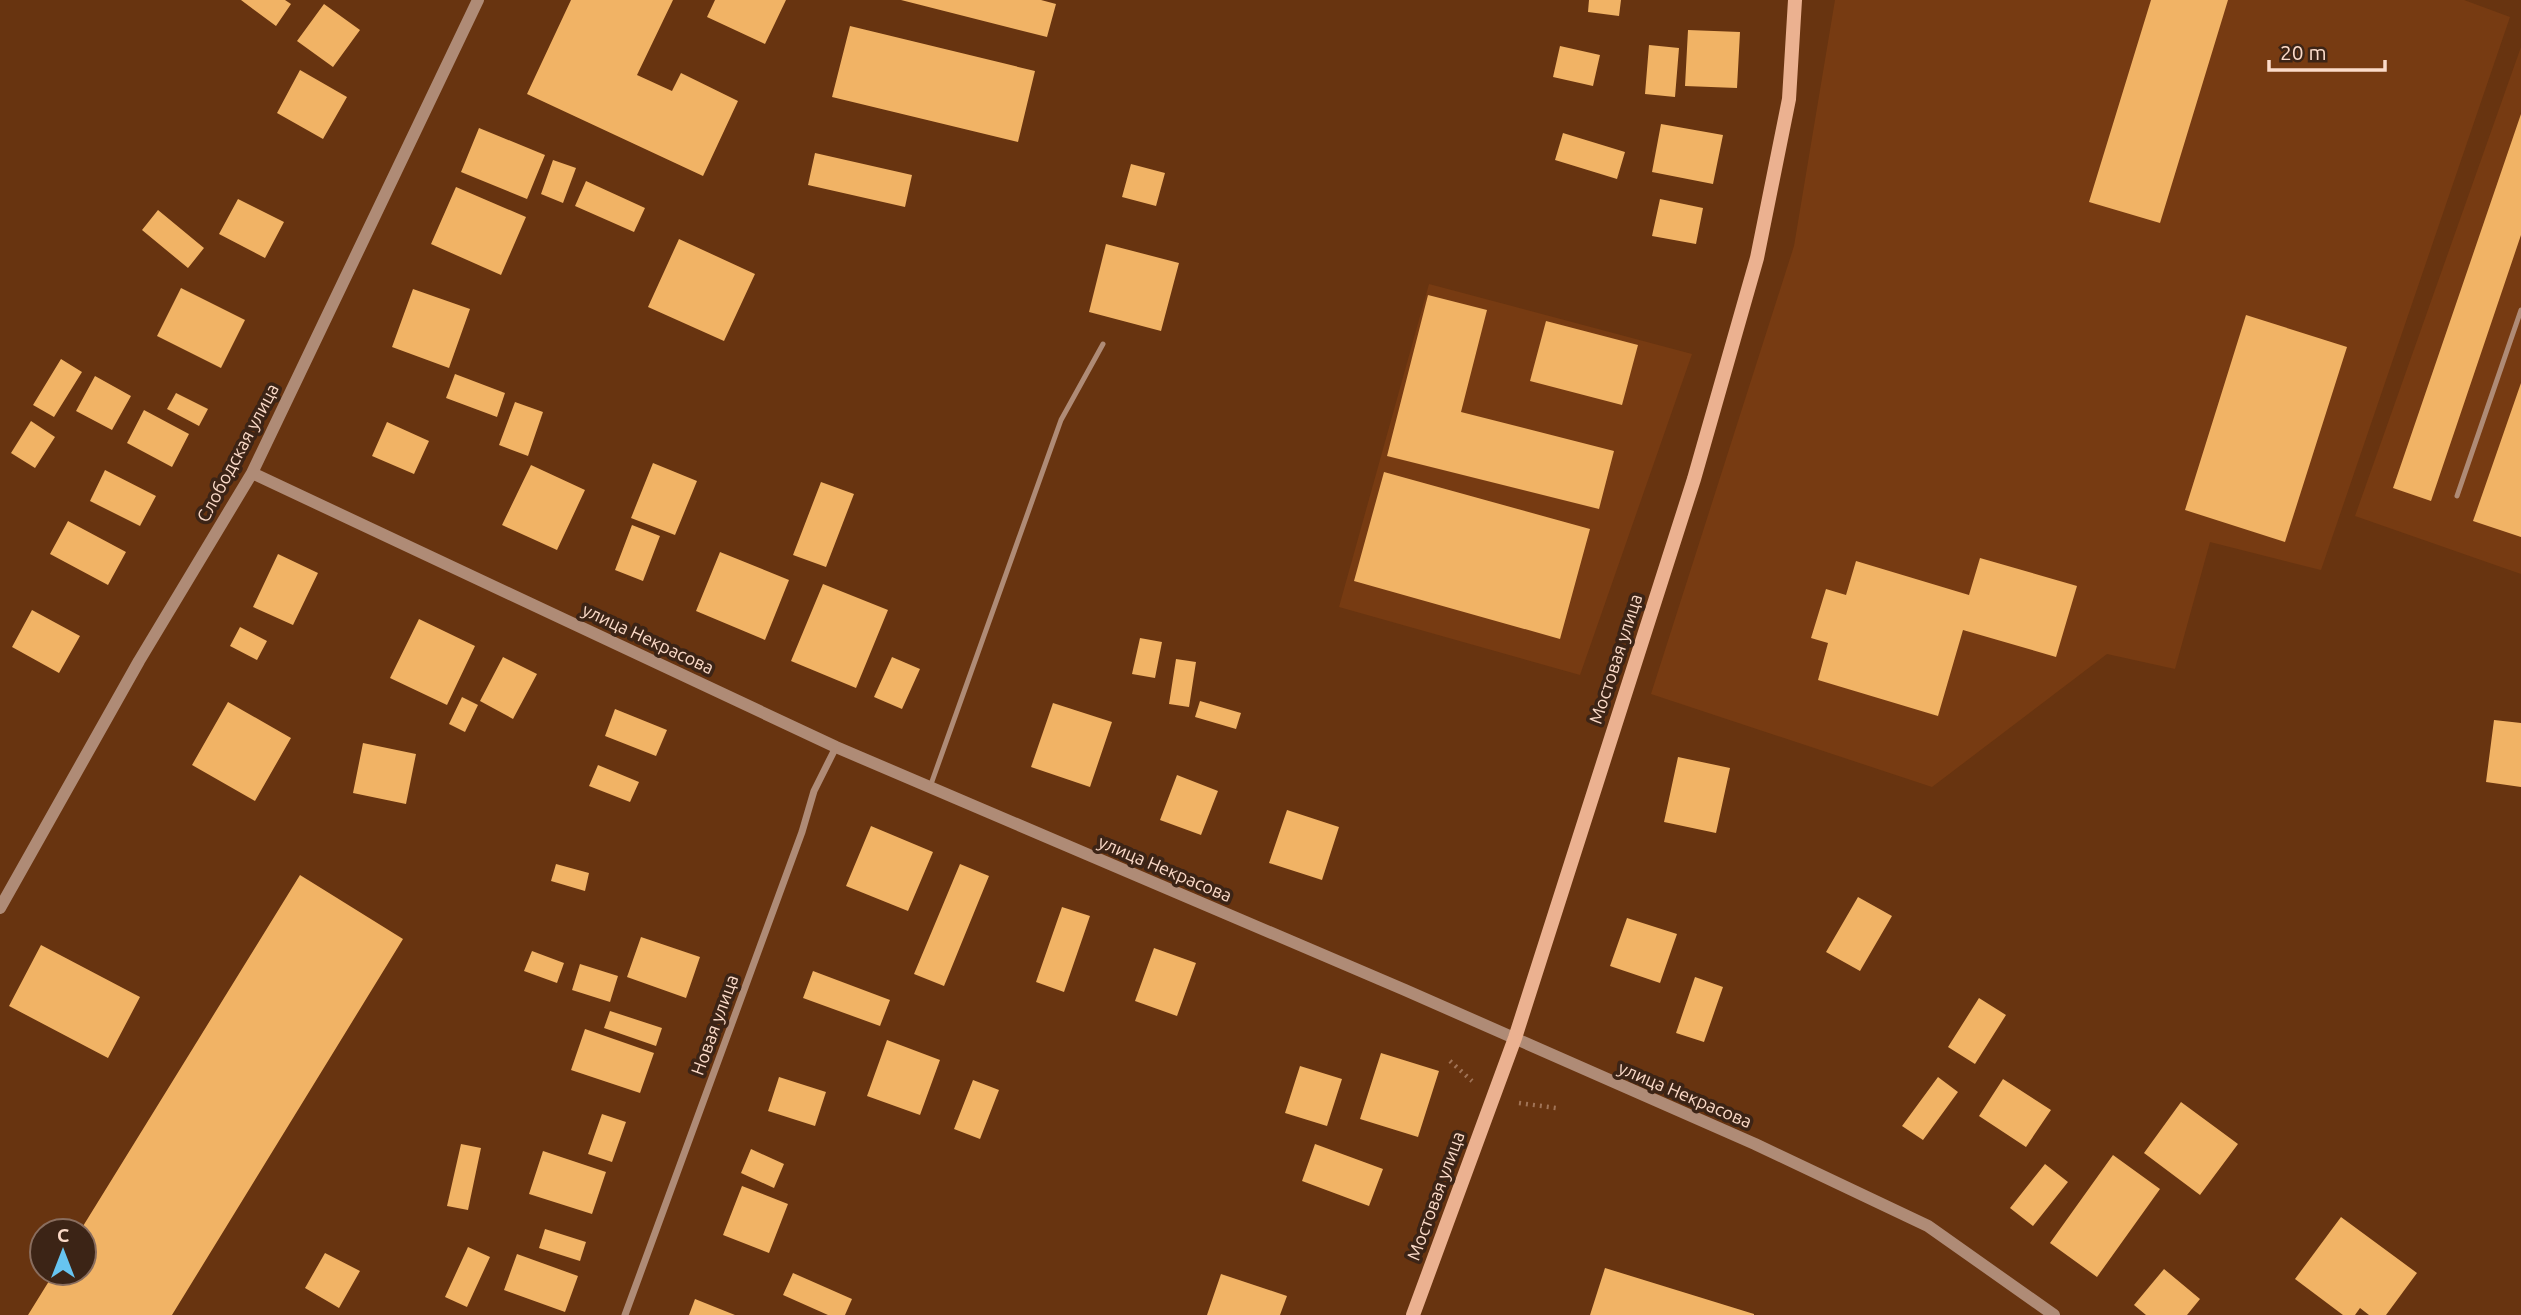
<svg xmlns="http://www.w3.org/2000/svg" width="2521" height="1315" font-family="Ubuntu,sans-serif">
  <rect width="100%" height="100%" fill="#683410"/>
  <path fill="#773b12" d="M1835,0H2464L2510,17L2321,570L2210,542L2175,669L2107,654L1932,787L1651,694L1794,246Z
    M2521,47V574L2355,516Z
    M1429,284L1692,354L1580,675L1339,607Z"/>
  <path fill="#f1b365" d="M241,0H285L291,4L276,26Z
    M571,0H673L637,75L672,91L681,73L738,101L703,176L527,94Z
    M715,0H786L765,44L707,17Z
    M901,0H1041L1056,4L1047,37Z
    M1589,0H1621L1619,16L1588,12Z
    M2151,0H2228L2160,223L2089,202Z
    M324,4L360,30L333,67L297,41Z
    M850,26L1035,71L1018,142L832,97Z
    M1688,30L1740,32L1737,88L1685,86Z
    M1649,45L1679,48L1675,97L1645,94Z
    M1560,46L1600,55L1593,86L1553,77Z
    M300,70L347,97L323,139L277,113Z
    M2521,114V235L2431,501L2393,488Z
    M1661,124L1723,135L1713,184L1652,172Z
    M479,128L545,155L527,199L461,172Z
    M1563,133L1625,152L1617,179L1555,160Z
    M815,153L912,175L905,207L808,185Z
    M553,160L576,168L563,203L541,194Z
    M1131,164L1165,173L1156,206L1122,197Z
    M586,181L645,208L634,232L575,206Z
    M456,187L526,217L501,275L431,244Z
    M238,199L284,222L265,258L219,234Z
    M1660,199L1703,208L1696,244L1652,236Z
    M158,210L204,248L188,268L142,230Z
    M679,239L755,274L724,341L648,307Z
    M1106,244L1179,263L1161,331L1089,312Z
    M181,288L245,320L221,368L157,336Z
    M413,289L470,309L449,368L392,347Z
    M1428,295L1487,310L1461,412L1614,451L1599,509L1387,456Z
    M2246,315L2347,347L2285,542L2185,510Z
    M1546,321L1638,345L1622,405L1530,381Z
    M61,359L82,372L54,417L33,405Z
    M455,374L505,393L497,417L446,398Z
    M95,376L131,396L112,430L76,411Z
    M2521,383V537L2473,521Z
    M176,393L208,409L199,426L167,409Z
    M515,402L543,412L528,456L499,445Z
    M144,410L189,434L172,467L127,443Z
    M31,421L55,437L35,468L11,453Z
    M387,422L429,441L414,474L372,456Z
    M653,463L697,481L675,535L631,518Z
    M531,465L585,490L557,550L502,525Z
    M105,470L156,496L140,526L90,501Z
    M1384,472L1590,529L1560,639L1354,581Z
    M821,482L854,494L826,567L793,555Z
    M68,521L126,552L108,585L50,554Z
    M632,525L660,536L643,581L615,570Z
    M720,552L789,580L765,640L696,611Z
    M278,554L318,573L293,625L253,607Z
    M1980,558L2077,586L2056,657L1963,630L1938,716L1818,680L1828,643L1811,638L1826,589L1846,595L1856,561L1969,595Z
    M823,584L888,610L856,688L791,661Z
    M32,610L80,636L59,673L12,647Z
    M419,619L475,646L447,705L390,678Z
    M240,627L267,641L257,660L230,646Z
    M1140,638L1162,642L1155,678L1132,674Z
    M503,657L537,674L513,719L480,701Z
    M892,657L920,669L902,709L874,697Z
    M1176,659L1196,662L1189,707L1169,704Z
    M462,697L478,705L465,732L449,724Z
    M1200,701L1241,713L1236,729L1195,717Z
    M228,702L291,738L255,801L192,765Z
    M1053,703L1112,722L1090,787L1031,767Z
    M615,709L667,730L656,756L605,736Z
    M2494,720L2521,723V787L2486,782Z
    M363,743L416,754L406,804L353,793Z
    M1678,757L1730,768L1716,833L1664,822Z
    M598,765L639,782L630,802L589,786Z
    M1177,775L1218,791L1201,835L1160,820Z
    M1287,810L1339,827L1322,880L1269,863Z
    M871,826L933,852L908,911L846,886Z
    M556,864L589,873L585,891L551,881Z
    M960,864L989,876L944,986L914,974Z
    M300,875L403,939L172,1315H28L54,1273H84V1231H80Z
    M1858,897L1892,916L1860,971L1826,952Z
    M1062,907L1090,916L1064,992L1036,982Z
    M1627,918L1677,934L1660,983L1610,966Z
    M641,937L700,957L686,998L627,977Z
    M41,945L140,997L108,1058L9,1006Z
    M1154,948L1196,963L1177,1016L1135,1001Z
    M532,951L564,963L557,983L524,971Z
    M580,964L618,976L610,1002L572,990Z
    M813,971L890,1000L880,1026L803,998Z
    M1695,977L1723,987L1704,1042L1676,1033Z
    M1979,998L2006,1015L1975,1064L1948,1047Z
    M610,1011L662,1028L656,1046L604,1028Z
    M585,1029L654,1053L640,1093L571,1070Z
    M887,1040L940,1060L920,1115L867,1096Z
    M1381,1053L1439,1071L1418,1137L1360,1119Z
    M1300,1066L1342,1079L1327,1126L1285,1113Z
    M779,1077L826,1092L815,1126L768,1111Z
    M1938,1077L1958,1092L1923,1140L1902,1126Z
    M2003,1079L2051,1110L2026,1147L1979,1116Z
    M973,1080L999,1090L980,1139L954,1129Z
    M2181,1102L2238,1144L2200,1195L2144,1153Z
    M602,1114L626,1122L612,1162L588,1154Z
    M461,1144L481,1148L468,1210L447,1206Z
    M1315,1144L1383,1169L1369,1206L1302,1181Z
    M751,1149L784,1164L774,1188L741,1173Z
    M543,1151L606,1172L592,1214L529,1194Z
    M2113,1155L2160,1189L2097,1277L2050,1243Z
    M2045,1164L2068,1182L2033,1226L2010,1208Z
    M742,1186L788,1204L769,1253L723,1235Z
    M2341,1217L2417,1273L2386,1315H2369L2360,1308L2355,1315H2343L2295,1279Z
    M545,1229L586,1242L580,1261L539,1248Z
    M468,1247L490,1257L467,1307L445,1297Z
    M325,1253L360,1271L339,1308L305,1288Z
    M517,1254L578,1276L565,1312L504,1290Z
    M1605,1268L1754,1314V1315H1590Z
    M2164,1269L2200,1299L2187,1315H2146L2134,1305Z
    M793,1273L852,1299L845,1315H828L783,1295Z
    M1221,1274L1287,1296L1280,1315H1207Z
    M695,1299L735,1315H689Z"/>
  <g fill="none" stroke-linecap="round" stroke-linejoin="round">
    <path stroke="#a07356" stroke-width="4.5" stroke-dasharray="2 5" stroke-linecap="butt" d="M1450,1061L1472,1081
      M1519,1103L1556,1108"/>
    <path stroke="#af8b76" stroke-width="5" d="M2457,496L2521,310
      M930,787L1061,420L1103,344"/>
    <path stroke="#af8b76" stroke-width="7" d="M625,1315L802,832L814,791L836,747"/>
    <path stroke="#af8b76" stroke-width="12" d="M252,473L836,747L1405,990L1755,1144L1928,1226L2054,1315
      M0,908L139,661L252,473L478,0"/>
    <path stroke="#ebb190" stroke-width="14" d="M1413,1315L1515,1038L1694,479L1757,258L1789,99L1795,0"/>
  </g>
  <g text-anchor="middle" stroke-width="7" stroke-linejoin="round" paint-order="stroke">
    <g font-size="18" fill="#fcdbc9" stroke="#3c2416">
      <text transform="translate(238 453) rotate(-62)" y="6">Слободская улица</text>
      <text transform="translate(648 639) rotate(25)" y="6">улица Некрасова</text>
      <text transform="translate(1616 659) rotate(-72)" y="6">Мостовая улица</text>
      <text transform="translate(1165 869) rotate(23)" y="6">улица Некрасова</text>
      <text transform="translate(715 1025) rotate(-70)" y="6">Новая улица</text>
      <text transform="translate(1685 1095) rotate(23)" y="6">улица Некрасова</text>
      <text transform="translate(1436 1196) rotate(-70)" y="6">Мостовая улица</text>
    </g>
  </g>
  <g transform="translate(63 1252)"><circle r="33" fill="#3c2416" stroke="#896d5e" stroke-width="2"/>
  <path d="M0-5L12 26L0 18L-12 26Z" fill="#67c4f0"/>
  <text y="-10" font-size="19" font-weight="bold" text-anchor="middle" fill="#fcdbc9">С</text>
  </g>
  <path d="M2269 60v10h116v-10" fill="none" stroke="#fcdbc9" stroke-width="3.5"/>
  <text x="2280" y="60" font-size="21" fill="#fcdbc9" stroke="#3c2416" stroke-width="5" paint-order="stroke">20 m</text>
</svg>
